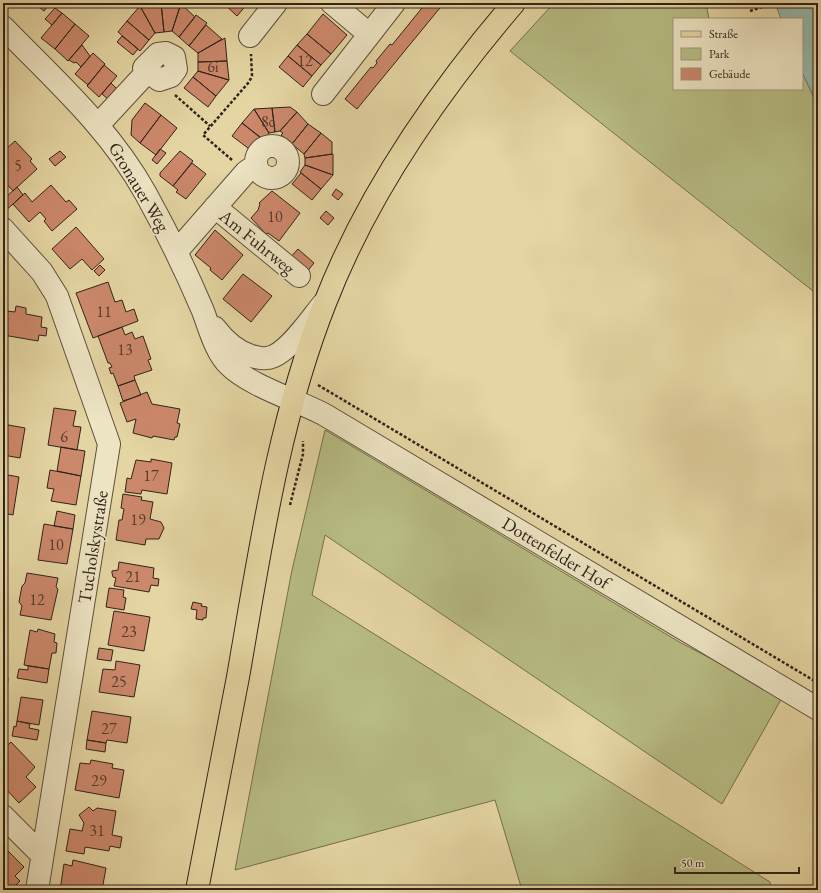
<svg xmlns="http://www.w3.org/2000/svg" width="821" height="893" font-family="'EB Garamond',serif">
  <rect width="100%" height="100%" fill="#e4d5a2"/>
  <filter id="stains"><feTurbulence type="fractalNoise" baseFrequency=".005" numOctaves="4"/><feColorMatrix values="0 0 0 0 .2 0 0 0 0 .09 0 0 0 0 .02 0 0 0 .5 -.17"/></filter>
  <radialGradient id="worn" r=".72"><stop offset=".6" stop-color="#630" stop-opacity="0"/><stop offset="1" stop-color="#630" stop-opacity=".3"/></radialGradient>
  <path fill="#b7bc83" stroke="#74704e" d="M554,3H706L709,19H674V89H802V72L818,106V295L510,51Z
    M325,430L681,643L783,696L722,804L325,535L312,595L770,882L771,890H522L495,800L235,870L292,570Z"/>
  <path fill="#95b8a9" stroke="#6d7c70" d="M775,3H815L818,10V106L802,72V19H781Z"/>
  <path fill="#cc886b" stroke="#31231a" d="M34,3H50L44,11Z
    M161,3H181L172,31L164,32Z
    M161,3L164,32L155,33L140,6Z
    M223,3H248L237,16Z
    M426,3H444L357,109L345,99L371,67L373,68L377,63L376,61L390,44L392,45Z
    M181,4L195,17L179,37L172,31Z
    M140,6L155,33L149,40L127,21Z
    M55,8L62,13L52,25L45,19Z
    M62,13L75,24L55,49L41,38Z
    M323,14L347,35L331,54L307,34Z
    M196,15L207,23L189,46L179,37Z
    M127,21L149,40L140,51L118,32Z
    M75,24L89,36L68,61L55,49Z
    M206,25L222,39L198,53L189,46Z
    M307,34L331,54L321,65L297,45Z
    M122,36L138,49L133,55L117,42Z
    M225,38L227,61L198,62V53Z
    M82,45L90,56L81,67L76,62L74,63L69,60Z
    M297,45L321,65L312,76L288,56Z
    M93,53L105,64L88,85L75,74Z
    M288,56L312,76L303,87L279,67Z
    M227,61L229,80L198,71V62Z
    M104,65L117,76L99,97L87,86Z
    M198,71L229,80L216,96L193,77Z
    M193,77L216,96L208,107L184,88Z
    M111,83L117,89L108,99L102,94Z
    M145,103L161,115L140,143L131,135L132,120Z
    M290,107L297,112L280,131L275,132L272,108Z
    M272,108L275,132L269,133L254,109Z
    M254,109L269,133L264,140L242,123Z
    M297,112L308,124L292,144L281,135L283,133L280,131Z
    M161,115L177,128L156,155L140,143Z
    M242,123L262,139L252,151L232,136Z
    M308,124L321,133L304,154L292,144Z
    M321,133L332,142V154L305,158L304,154Z
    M15,141L32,159L30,161L37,169L13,191L3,180V147L5,150Z
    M160,149L166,153L157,164L152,160Z
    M60,151L66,157L55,166L49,159Z
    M180,151L193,161L173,186L160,176V173Z
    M333,154V175L305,165V158Z
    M192,163L206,174L186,199L176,192L178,190L173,186Z
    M305,165L333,175L321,189L300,172Z
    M301,173L321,189L312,200L292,184Z
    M51,185L66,202L69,200L77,209L52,231L44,221L46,219L40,212L29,222L13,204L25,193L32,202Z
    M17,187L23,195L4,212L3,195L6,197Z
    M336,189L343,194L338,200L332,195Z
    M272,191L300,213L279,241L268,233L266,234L251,218L258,210L260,204L259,203Z
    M326,211L334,218L328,225L320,218Z
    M76,227L104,259L92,270L82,259L70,269L52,249Z
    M215,230L243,255L222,280L210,270L211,268L195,255Z
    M298,249L314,263L306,273L289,259Z
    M100,265L105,270L99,276L94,271Z
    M243,274L272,296L251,322L223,299Z
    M108,282L115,302L122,300L126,312L134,309L138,321L93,338L76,293Z
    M16,306L26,308V314L42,317L41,327L47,328L46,336L39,335L38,341L3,335L7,311L15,312Z
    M122,327L125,335L132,332L135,339L143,336L151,359L148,360L152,370L134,376L135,380L118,386L113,373L111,374L109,368L112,367L110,363H108L98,336Z
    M135,380L141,395L123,401L118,386Z
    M147,392L152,404L180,409L177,423L180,424L177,437H175L174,440L153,436L152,438L133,433L136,419L127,422L120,403Z
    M54,408L76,411L73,426L81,427L77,450L48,445Z
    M3,424L25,428L20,458L3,455Z
    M61,447L85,451L81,476L57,471Z
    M151,459L172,463L167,494L142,490L141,494L125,492L127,478L131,479L136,460L151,462Z
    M50,470L81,476L76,505L51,501L54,489L47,488Z
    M3,474L19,477L13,515L3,513Z
    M123,494L142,497L141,500L153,502L150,519L161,522L164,528L159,539H146L145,545L116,540L119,520H122L124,509L121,508Z
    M57,511L75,515L73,529L54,526Z
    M44,524L73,529L67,564L38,560Z
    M119,562L154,568L153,578L159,579L158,586L151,585L149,592L114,586L116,578L113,577L112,573V571L118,570Z
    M27,573L58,578L56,587L58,589L51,620L20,615L22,606L19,602L22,586L25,583Z
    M109,588L124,590L123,597L126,598L124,610L106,607Z
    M193,602L202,604L201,606L207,607L206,618H203V620L196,619L197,610L191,609Z
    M114,611L150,617L144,651L108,645Z
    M38,629L55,634L54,642L57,643L56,653H52L49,669L24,665L30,630L37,632Z
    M99,648L113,650L111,661L97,659Z
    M116,661L140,665L134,697L99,692L103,669L115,670Z
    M28,666L49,669L47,683L17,678L19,669L28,670Z
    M3,677L8,678L7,688L3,687Z
    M21,697L43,700L39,725L17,721Z
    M92,711L131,717L127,743L107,740L106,743L87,740Z
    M17,721L30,724L29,728L39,730L37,740L12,736L14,726L16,727Z
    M87,740L106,743L105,752L86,749Z
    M11,742L35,767L26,777L36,787L19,803L3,786V749Z
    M91,760L113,764L112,768L124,770L119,798L75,790L80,763L90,764Z
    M89,807L93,811L97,808L116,811L112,835L122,837L120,848L110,846L109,851L85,847L84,854L66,851L70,829L82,831L84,823L79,815Z
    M3,846L24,867L15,876L20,881L11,890H3Z
    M73,860L106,868L102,890H60L64,864L72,866Z
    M818,875V886L813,878Z"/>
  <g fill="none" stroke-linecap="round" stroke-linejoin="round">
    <g stroke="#5e503c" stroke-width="24">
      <path id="minor" d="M332,3L369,34
        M3,27C55,80 110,129 146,194C167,232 186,271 203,311C209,327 216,353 229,365C250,386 297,400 325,415L818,709
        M250,36L276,3
        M166,53L174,57L176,69L171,76L159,80L144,68L158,54Z
        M323,94L394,3
        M98,125L148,71
        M256 162a16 16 0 1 1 32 0a16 16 0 1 1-32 0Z
        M215,207L299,276
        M3,229L42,272L57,296L109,444L37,890
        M176,252L246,172L256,165
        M215,328C224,340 236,351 251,356C256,357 262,359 267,358C287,356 311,318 324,303
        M3,816L42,855"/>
    </g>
    <g stroke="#31231a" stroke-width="24">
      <path id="major" d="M197,890C211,819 225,748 238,677C260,551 278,422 325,303C368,192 437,93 514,3"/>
    </g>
    <path stroke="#31231a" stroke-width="2.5" stroke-dasharray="3 2" stroke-linecap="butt" d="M750,11L774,3
      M175,95L210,126
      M232,160L203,135L249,82L252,76L251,54
      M318,385L818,683
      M290,505L303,454V441"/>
    <use href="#minor" stroke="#ede4c3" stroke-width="22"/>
    <use href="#major" stroke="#e4d5a2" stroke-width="22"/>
  </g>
  <g text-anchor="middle" stroke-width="3.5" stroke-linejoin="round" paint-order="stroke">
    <g font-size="16" fill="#583c2e">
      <text x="305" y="66">12</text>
      <text x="213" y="72">6i</text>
      <text x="268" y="127">8c</text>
      <text x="18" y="171">5</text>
      <text x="275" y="222">10</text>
      <text x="104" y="317">11</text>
      <text x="125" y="355">13</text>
      <text x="64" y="442">6</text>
      <text x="151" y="481">17</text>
      <text x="138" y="525">19</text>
      <text x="56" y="550">10</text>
      <text x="133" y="582">21</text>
      <text x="37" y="605">12</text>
      <text x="129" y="637">23</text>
      <text x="119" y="687">25</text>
      <text x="109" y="734">27</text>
      <text x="99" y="786">29</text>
      <text x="97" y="836">31</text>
    </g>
    <g font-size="18" fill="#31231a" stroke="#ede4c3">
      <text transform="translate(139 187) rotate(59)" y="6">Gronauer Weg</text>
      <text transform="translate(257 242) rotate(39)" y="6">Am Fuhrweg</text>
      <text transform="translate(93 547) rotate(-81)" y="6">Tucholskystraße</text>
      <text transform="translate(556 553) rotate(31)" y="6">Dottenfelder Hof</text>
    </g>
  </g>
  <rect width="821" height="893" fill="none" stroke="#e4d5a2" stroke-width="16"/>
  <rect x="4" y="4" width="813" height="885" fill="none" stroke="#31231a" stroke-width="2"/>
  <rect x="8" y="8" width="805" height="877" fill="none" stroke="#31231a"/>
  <rect x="673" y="18" width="130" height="72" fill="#ede4c3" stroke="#a2977f"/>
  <rect x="681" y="31" width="20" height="6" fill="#e4d5a2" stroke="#a2977f"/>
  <text x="709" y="38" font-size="12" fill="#31231a">Straße</text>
  <rect x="681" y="48" width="20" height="12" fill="#b7bc83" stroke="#a2977f"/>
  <text x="709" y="58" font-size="12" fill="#31231a">Park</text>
  <rect x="681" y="68" width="20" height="12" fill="#cc886b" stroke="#a2977f"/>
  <text x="709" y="78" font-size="12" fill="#31231a">Gebäude</text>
  <path d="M675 867v6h124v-6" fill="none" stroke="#31231a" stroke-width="2"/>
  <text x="681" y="867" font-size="12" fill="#31231a" stroke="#ede4c3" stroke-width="3" paint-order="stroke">50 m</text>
  <rect width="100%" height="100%" filter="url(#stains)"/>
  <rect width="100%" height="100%" fill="url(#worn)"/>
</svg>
